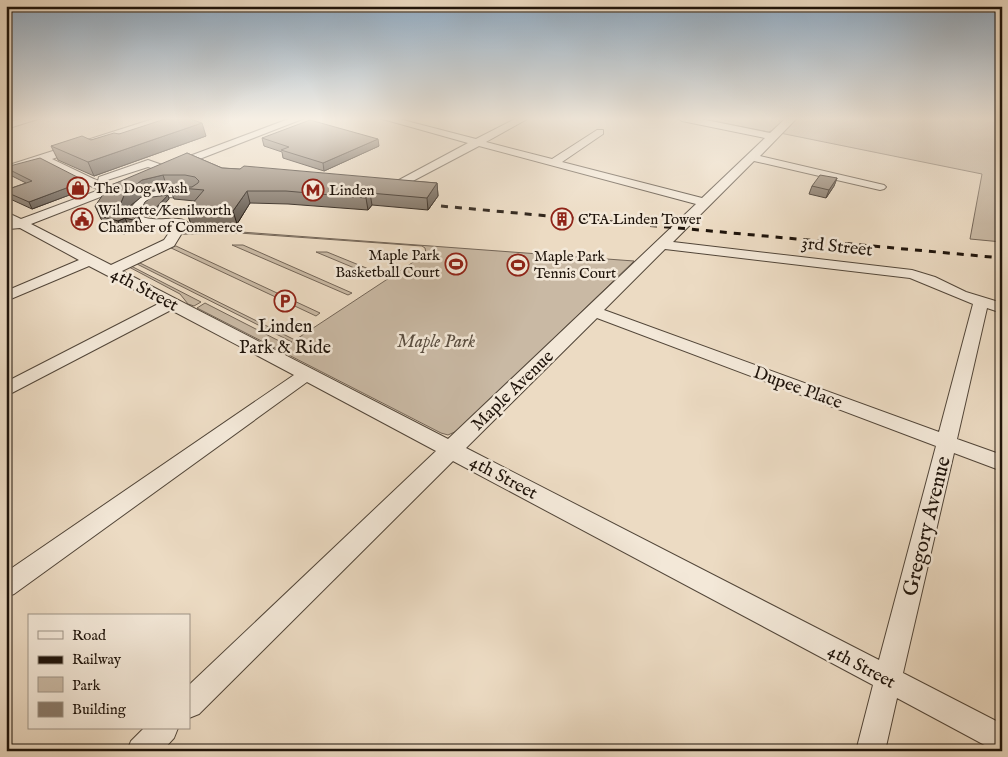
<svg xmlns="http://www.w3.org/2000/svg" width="1008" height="757" font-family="'IM FELL English',serif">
  <rect width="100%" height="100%" fill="#ecdbc3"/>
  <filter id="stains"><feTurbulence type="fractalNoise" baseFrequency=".004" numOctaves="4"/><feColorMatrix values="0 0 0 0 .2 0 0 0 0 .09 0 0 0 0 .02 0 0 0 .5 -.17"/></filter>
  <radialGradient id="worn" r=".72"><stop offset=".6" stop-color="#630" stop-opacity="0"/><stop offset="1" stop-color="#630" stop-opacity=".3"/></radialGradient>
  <path fill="#c9b9a4" stroke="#746658" d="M696,118H1002V242L970,239L982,174L770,131L769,132Z
    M241,232L634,261L459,430L448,435L441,433L197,308L205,303L287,345L292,342L135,263L138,262L295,340L424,255L426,253L425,248L422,246L239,233L181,234Z
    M232,245H243L352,293L348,295Z
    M172,246H176L320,313L316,316L169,247Z
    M316,252H327L381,274L376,277Z
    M131,266L201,302L194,306L188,304L180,294L129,267Z"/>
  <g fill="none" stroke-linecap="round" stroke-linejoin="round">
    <g stroke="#524639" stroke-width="2">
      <path id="minor" d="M25,118H41L6,129V123Z
        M156,118H171L52,159L98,181L99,177L148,160L168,167L170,169L168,171L164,172L148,167L101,182L109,186L127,180L133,183L131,185L31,224L111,265L164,240L173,227C157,228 138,230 127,216C137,188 173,185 199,191L201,194C189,207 151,182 140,215C154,225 179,213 188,223L174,246L122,271L448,439L696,204L479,146L407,184H399L397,182L399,180L468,143L379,118H395L476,139L517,118H529L486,142L552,159L597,130H603V134L562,162L702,198L765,138L682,121L677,118H696L770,133L786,118H797L760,156L884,185L886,187L884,189L880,190L754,161L673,242L912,270L935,277L966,292L1002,303V313L987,308L957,439L1002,455V471L954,453L903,673L1002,724V751L992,749L897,698L885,751H856L873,685L453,461L199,714L189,718V685L436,451L307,382L14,594L6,597V572L294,375L171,310L6,396V382L160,303L89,266L6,301V291L79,260L20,228L9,229L8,226L10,223L6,221V212L21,219L99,190L42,162L6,173V166ZM665,249L910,278L973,304L939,432L604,310ZM597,318L936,446L879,660L466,448Z
        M291,118H305L179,167H171L170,165L171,163Z
        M144,728H178L174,738L162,751H127L131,741Z"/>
    </g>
    <use href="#minor" fill="#f3e8d8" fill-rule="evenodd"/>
    <path stroke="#1f140b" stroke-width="3" stroke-dasharray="7 7" stroke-linecap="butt" d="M441,206L1002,258"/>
  </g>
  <path fill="#776a5c" stroke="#1f140b" d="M119,134L206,136L94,176L58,160L51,146L91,140Z
    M262,138L379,146L324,171L283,158L282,152L264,146Z
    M187,153L222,168L437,183L438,196L428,210L372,205L368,210L288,204L250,203L237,224H191L186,211L195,201L174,199L169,187H167L146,193L130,206L128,211L130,213L138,215L143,228L139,232L130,230L124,234L110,230L101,219L95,206Z
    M6,167L88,188L32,209L8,198L6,195V190L26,183L8,174L6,170Z
    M837,178L834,186L826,198L809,194L812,186Z
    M168,195L169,199L152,217L143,214L141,210Z"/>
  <path fill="#61564b" stroke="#1f140b" d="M202,123L206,136L94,176L88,162Z
    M378,139L379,146L324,171L323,163Z
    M163,175L167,187L146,193L130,206L126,217L120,205L125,193L142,180Z
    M837,178L834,186L826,198L829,190Z
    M85,181L88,188L32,209L29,202Z
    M437,183L438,196L428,210L427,198Z
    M247,191L250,203L237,224L233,211Z
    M370,193L372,205L368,210L366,198Z
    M168,195L169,199L152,217L151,213Z
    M138,215L143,228L139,232L133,220Z
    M125,218L130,230L124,234L118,221Z"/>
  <path fill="#8a7b6b" stroke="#1f140b" d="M168,118H188L202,123L88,162L51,146L82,136L91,140L114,133L119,134Z
    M310,120L378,139L323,163L281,150L289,147L262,138Z
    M187,153L222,168L240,169L244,166L437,183L427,198L370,193L366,198L286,191H247L233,211H186L204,190L169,187H192L198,183L199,181L195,177L185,175H163L142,180L125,193L120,205L130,213L138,215L133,220L125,218L118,221L104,217L95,206L109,186Z
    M40,158L85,181L29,202L6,192V190L32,181L6,168V167Z
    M820,175L837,178L829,190L812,186Z
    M168,195L151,213L141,210L145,202L152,197Z"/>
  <linearGradient id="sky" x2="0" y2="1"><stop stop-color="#8da8c0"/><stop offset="0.53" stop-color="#f6efe4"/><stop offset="1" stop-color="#f6efe4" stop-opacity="0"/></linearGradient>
  <rect width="1008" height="224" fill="url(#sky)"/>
  <defs>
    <g id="shop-ring" transform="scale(1.125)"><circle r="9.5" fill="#f3e8d8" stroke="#8f2418" stroke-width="1.5"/><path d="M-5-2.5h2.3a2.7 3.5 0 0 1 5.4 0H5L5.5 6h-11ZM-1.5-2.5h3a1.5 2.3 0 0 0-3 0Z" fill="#8f2418"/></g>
    <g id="metro-ring" transform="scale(1.125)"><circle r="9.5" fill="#f3e8d8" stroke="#8f2418" stroke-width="1.5"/><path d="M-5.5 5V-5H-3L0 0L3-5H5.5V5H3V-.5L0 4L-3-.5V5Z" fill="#8f2418"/></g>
    <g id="civic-ring" transform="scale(1.125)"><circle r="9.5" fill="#f3e8d8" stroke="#8f2418" stroke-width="1.5"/><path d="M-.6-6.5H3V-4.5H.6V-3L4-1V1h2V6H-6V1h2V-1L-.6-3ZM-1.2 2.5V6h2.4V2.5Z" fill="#8f2418"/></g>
    <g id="building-ring" transform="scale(1.125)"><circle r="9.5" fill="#f3e8d8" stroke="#8f2418" stroke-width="1.5"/><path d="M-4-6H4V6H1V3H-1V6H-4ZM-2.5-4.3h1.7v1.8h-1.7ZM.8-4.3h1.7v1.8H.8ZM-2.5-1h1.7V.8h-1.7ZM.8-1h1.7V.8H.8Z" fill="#8f2418"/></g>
    <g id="stadium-ring" transform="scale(1.125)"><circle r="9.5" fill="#f3e8d8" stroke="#8f2418" stroke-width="1.5"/><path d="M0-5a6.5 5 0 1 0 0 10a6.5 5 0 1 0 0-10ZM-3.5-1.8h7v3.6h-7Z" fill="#8f2418"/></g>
    <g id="parking-ring" transform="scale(1.125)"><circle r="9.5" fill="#f3e8d8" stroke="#8f2418" stroke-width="1.5"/><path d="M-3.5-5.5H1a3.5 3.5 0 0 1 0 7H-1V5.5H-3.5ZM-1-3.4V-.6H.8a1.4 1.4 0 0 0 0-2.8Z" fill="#8f2418"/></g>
  </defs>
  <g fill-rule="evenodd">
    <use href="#shop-ring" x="78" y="188"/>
    <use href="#metro-ring" x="313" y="190"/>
    <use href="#civic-ring" x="82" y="219"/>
    <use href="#building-ring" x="562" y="219"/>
    <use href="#stadium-ring" x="456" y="264"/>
    <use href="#stadium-ring" x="518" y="265"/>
    <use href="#parking-ring" x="285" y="301"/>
  </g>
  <g text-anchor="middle" stroke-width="5" stroke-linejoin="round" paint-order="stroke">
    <g font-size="15" fill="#1f140b" stroke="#f3e8d8" text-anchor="start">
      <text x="94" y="193">The Dog Wash</text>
      <text x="329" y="195">Linden</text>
      <text x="98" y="215">Wilmette/Kenilworth<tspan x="98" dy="17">Chamber of Commerce</tspan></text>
      <text x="578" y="224">CTA Linden Tower</text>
      <text x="440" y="260" text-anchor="end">Maple Park<tspan x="440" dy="17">Basketball Court</tspan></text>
      <text x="534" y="261">Maple Park<tspan x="534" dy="17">Tennis Court</tspan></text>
    </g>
    <g font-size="18" fill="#1f140b" stroke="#f3e8d8">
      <text transform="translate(837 246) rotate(6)" y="6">3rd Street</text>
      <text transform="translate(145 289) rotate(28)" y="6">4th Street</text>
      <text transform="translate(798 387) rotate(20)" y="6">Dupee Place</text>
      <text transform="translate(512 390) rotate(-44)" y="6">Maple Avenue</text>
      <text transform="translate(504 477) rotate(28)" y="6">4th Street</text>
      <text transform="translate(862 666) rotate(28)" y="6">4th Street</text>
    </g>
    <g font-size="18" fill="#1f140b" stroke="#f3e8d8">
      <text x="285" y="332">Linden<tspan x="285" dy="21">Park &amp; Ride</tspan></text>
    </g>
    <g font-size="18" font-style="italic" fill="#5a4e41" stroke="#f3e8d8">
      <text x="436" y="347">Maple Park</text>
    </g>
    <g font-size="21" fill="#1f140b" stroke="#f3e8d8">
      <text transform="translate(926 526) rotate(-76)" y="7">Gregory Avenue</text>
    </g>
  </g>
  <rect width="1008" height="757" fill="none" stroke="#ecdbc3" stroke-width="25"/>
  <rect x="8" y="8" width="993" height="742" fill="none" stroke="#1f140b" stroke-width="2.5"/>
  <rect x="12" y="12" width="983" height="732" fill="none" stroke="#1f140b"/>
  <rect x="28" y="614" width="162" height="115" fill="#f3e8d8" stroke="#9e9386"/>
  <rect x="38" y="631" width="25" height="8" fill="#f3e8d8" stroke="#9e9386"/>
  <text x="72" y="640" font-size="15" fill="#1f140b">Road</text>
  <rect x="38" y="656" width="25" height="8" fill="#1f140b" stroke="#9e9386"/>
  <text x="72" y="664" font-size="15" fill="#1f140b">Railway</text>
  <rect x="38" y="677" width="25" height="15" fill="#c9b9a4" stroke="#9e9386"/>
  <text x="72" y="690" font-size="15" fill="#1f140b">Park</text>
  <rect x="38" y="702" width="25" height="15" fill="#8a7b6b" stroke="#9e9386"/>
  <text x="72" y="714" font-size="15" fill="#1f140b">Building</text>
  <rect width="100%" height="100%" filter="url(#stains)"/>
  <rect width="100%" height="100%" fill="url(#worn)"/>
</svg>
